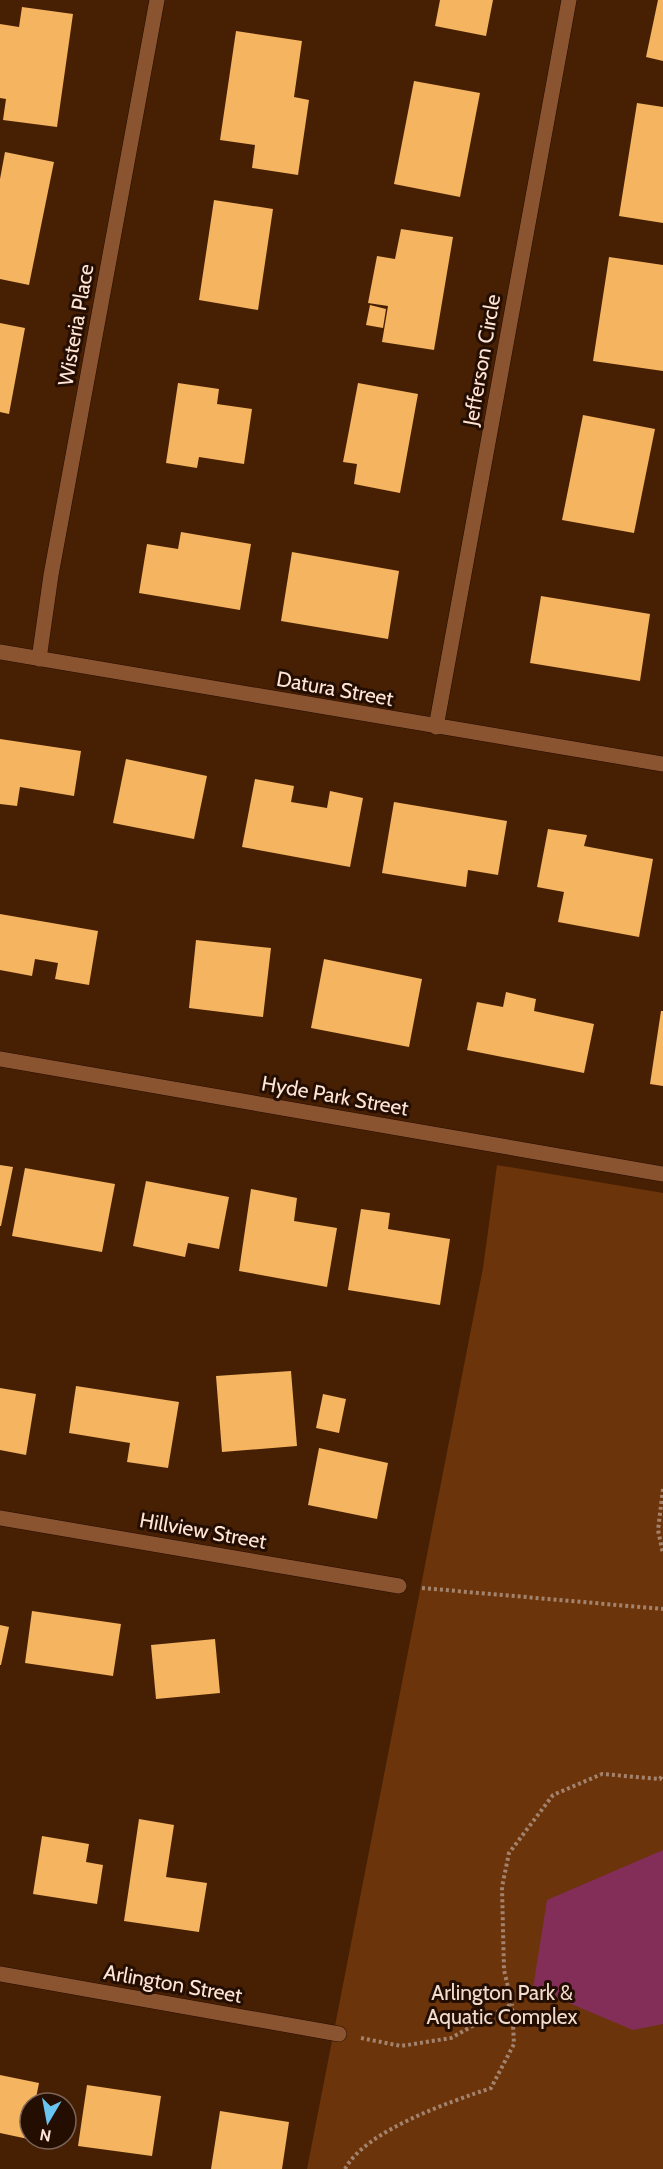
<svg xmlns="http://www.w3.org/2000/svg" width="663" height="2169" font-family="Cabin,sans-serif">
  <rect width="100%" height="100%" fill="#472004"/>
  <path fill="#6b340a" d="M497,1165L663,1193V2169H307L483,1268Z"/>
  <path fill="#822e59" d="M663,1850V2024L633,2030L533,1988L547,1900Z"/>
  <path fill="#f4b460" d="M440,0H493L486,36L435,26Z
    M658,0H663V61L646,57Z
    M22,7L73,14L57,127L3,120L6,99L0,98V24L19,27Z
    M236,31L302,41L294,97L309,100L298,175L252,168L255,145L220,140Z
    M414,81L480,93L460,197L394,184Z
    M637,103L663,107V223L619,216Z
    M5,152L54,162L29,285L0,279V179Z
    M214,200L273,209L258,310L199,300Z
    M401,229L453,237L434,350L382,342L388,306L368,303L377,256L395,259Z
    M609,257L663,265V371L593,361Z
    M370,305L386,309L383,328L366,325Z
    M0,323L25,328L9,414L0,412Z
    M178,383L219,389L217,404L252,409L244,464L199,457L197,468L166,463Z
    M358,383L418,394L400,493L354,484L357,464L343,462Z
    M583,415L655,429L634,533L562,520Z
    M181,532L251,544L240,610L139,593L147,544L178,549Z
    M292,552L399,571L388,639L281,621Z
    M541,596L650,614L640,681L530,663Z
    M0,739L81,751L74,796L20,787L17,806L0,804Z
    M126,759L207,776L194,839L113,823Z
    M255,779L294,786L291,802L327,808L330,791L363,798L350,867L242,847Z
    M394,802L507,821L498,875L468,870L466,887L382,873Z
    M548,829L587,835L584,846L653,859L639,937L558,922L564,892L537,887Z
    M0,914L98,931L89,985L55,979L58,963L35,959L32,976L0,970Z
    M196,940L271,948L263,1017L189,1008Z
    M324,959L422,979L409,1047L311,1028Z
    M506,992L536,999L534,1011L594,1024L584,1073L467,1050L477,1002L503,1007Z
    M661,1011H663V1086L650,1084Z
    M0,1165L13,1167L1,1226H0Z
    M25,1168L115,1184L102,1252L12,1236Z
    M146,1181L229,1197L219,1249L188,1243L185,1257L133,1246Z
    M251,1189L297,1198L294,1221L337,1228L327,1287L239,1271Z
    M361,1209L390,1213L388,1229L450,1239L440,1305L348,1290Z
    M291,1371L297,1446L222,1452L216,1376Z
    M76,1386L179,1402L168,1468L127,1462L130,1443L69,1433Z
    M0,1388L36,1394L26,1455L0,1450Z
    M323,1394L346,1399L339,1433L316,1428Z
    M319,1448L388,1463L377,1519L308,1505Z
    M32,1611L121,1624L113,1676L25,1663Z
    M0,1625L9,1627L1,1665H0Z
    M215,1639L220,1693L156,1699L151,1645Z
    M139,1819L174,1825L166,1877L207,1883L199,1932L124,1921Z
    M42,1836L89,1844L86,1862L103,1865L97,1904L33,1894Z
    M0,2075L39,2083L35,2103H30L28,2139L0,2133Z
    M87,2085L161,2096L152,2156L78,2146Z
    M220,2111L289,2122L282,2169H211Z"/>
  <g fill="none" stroke-linecap="round" stroke-linejoin="round">
    <g stroke="#260c00" stroke-width="16">
      <path id="minor" d="M0,652L663,764
        M39,659L51,575L157,0
        M436,727L569,0
        M0,1059L663,1174
        M0,1518L399,1586
        M0,1974L339,2034"/>
    </g>
    <path stroke="#a3836d" stroke-width="4" stroke-dasharray="3 3" stroke-linecap="butt" d="M663,1489L658,1530L663,1554
      M422,1588L663,1609
      M361,2038L401,2046L451,2038L512,2004L504,1970L502,1887L509,1853L553,1795L602,1774L660,1779L663,1774
      M345,2169C366,2130 450,2102 491,2088L514,2044L512,2004"/>
    <use href="#minor" stroke="#8b5431" stroke-width="15"/>
  </g>
  <g text-anchor="middle" stroke-width="6" stroke-linejoin="round" paint-order="stroke">
    <g font-size="21" fill="#ffe5d6" stroke="#240e02">
      <text transform="translate(76 325) rotate(-80)" y="7">Wisteria Place</text>
      <text transform="translate(482 360) rotate(-80)" y="7">Jefferson Circle</text>
      <text transform="translate(335 689) rotate(10)" y="7">Datura Street</text>
      <text transform="translate(335 1096) rotate(10)" y="7">Hyde Park Street</text>
      <text transform="translate(203 1531) rotate(10)" y="7">Hillview Street</text>
      <text transform="translate(173 1984) rotate(10)" y="7">Arlington Street</text>
    </g>
    <g font-size="21" fill="#f2dcce" stroke="#240e02">
      <text x="502" y="2000">Arlington Park &amp;<tspan x="502" dy="24">Aquatic Complex</tspan></text>
    </g>
  </g>
  <g transform="translate(48 2121) rotate(190)"><circle r="28" fill="#240e02" stroke="#7c6457" stroke-width="1.5"/>
  <path d="M0-4.5L10 22L0 15L-10 22Z" fill="#69c4f0"/>
  <text y="-9" font-size="16" font-weight="bold" text-anchor="middle" fill="#ffe5d6">N</text>
  </g>
</svg>
